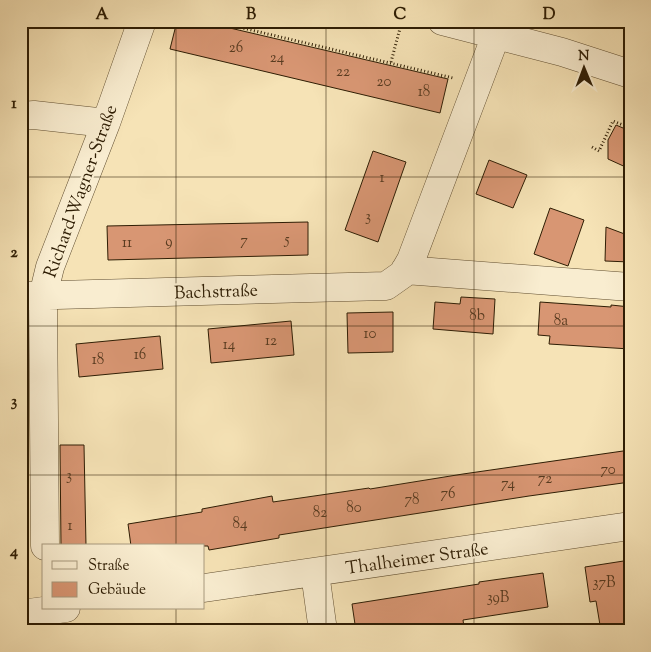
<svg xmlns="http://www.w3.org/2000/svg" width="651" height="652" font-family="'Sorts Mill Goudy',serif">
  <rect width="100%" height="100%" fill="#f6e3b6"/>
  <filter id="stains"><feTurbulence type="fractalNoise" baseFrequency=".004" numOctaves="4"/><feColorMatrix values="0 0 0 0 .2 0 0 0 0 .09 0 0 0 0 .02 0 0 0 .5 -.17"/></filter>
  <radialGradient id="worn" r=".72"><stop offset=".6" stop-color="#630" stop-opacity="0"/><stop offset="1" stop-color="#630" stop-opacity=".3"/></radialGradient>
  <path fill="#d89673" stroke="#2e1d04" d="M177,21H200L448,79L440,113L170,49Z
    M616,125L630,131V169L608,159V140Z
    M373,151L406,162L378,242L345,230Z
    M489,160L527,175L513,208L476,194Z
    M550,208L584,220L568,266L534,254Z
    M308,222V255L108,260L107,226Z
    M606,227L630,236V262L605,261Z
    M461,297L495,299L493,334L433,329L435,302L460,304Z
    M540,302L611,307V305L630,307V349L549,344L550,336L538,335Z
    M393,312V352L348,353L347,313Z
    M291,321L294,355L211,363L208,329Z
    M160,336L163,369L79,377L76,344Z
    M60,445H84L86,546H61Z
    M630,450V482L529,496L279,535V538L209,550L208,546H131L128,524L202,512V509L272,496L273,502L369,488L370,489L463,474Z
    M630,560V631H601L596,601L590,602L585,567Z
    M543,573L548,607L463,620L464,627L436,631H356L352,604L479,584V582Z"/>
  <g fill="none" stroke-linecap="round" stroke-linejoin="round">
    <g stroke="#604e30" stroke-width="29">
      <path id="minor" d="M442,21L562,52L630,74
        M21,116L34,115L106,123
        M405,270L630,287
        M21,296L386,286L403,274L411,260L496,35
        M45,546L43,296L50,267L106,123L142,21
        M315,573L323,631
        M204,588L630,526
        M21,614L66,608"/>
    </g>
    <path stroke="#2e1d04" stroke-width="3" stroke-dasharray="1 2.5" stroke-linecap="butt" d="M213,21L453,78
      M239,27L241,21
      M391,62L402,21
      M592,147L599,151L613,121L630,128"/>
    <use href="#minor" stroke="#f9edd0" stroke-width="28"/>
  </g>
  <path fill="none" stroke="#2e1d04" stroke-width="1" stroke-opacity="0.55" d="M176,21V546M326,21V631M474,21V631M21,177H630M21,326H630M21,475H630M176,608V631"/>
  <g text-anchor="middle" stroke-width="4.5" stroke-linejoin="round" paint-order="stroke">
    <g font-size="15" fill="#583b20">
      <text x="236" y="52">26</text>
      <text x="277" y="62">24</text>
      <text x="343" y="76">22</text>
      <text x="384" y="86">20</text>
      <text x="424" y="96">18</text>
      <text x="382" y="182">1</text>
      <text x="368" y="221">3</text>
      <text x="287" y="244">5</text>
      <text x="244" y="245">7</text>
      <text x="169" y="246">9</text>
      <text x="127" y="247">11</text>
      <text x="477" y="320">8b</text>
      <text x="561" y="325">8a</text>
      <text x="370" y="338">10</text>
      <text x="271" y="345">12</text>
      <text x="229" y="349">14</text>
      <text x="140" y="359">16</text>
      <text x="98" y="364">18</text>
      <text x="608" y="474">70</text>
      <text x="69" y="480">3</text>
      <text x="545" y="483">72</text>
      <text x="508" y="488">74</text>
      <text x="448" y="498">76</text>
      <text x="412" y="504">78</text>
      <text x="354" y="512">80</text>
      <text x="320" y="517">82</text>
      <text x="240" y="528">84</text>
      <text x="70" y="530">1</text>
      <text x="604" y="587">37B</text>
      <text x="498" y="602">39B</text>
    </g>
    <g font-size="18" fill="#2e1d04" stroke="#f9edd0">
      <text transform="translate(80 191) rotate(-70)" y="6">Richard-Wagner-Straße</text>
      <text transform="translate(216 291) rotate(-2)" y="6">Bachstraße</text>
      <text transform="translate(417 558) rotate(-8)" y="6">Thalheimer Straße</text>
    </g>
  </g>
  <rect width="651" height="652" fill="none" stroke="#f6e3b6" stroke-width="55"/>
  <rect x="42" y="544" width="162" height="65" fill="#f9edd0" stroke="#a89a7e"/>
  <rect x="52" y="561" width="25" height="8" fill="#f9edd0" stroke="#a89a7e"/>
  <text x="88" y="570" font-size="15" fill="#2e1d04">Straße</text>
  <rect x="52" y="582" width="25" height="15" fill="#d89673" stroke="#a89a7e"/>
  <text x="88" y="594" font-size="15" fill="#2e1d04">Gebäude</text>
  <g transform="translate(584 68) rotate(359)" stroke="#f9edd0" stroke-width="4" paint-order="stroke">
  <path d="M0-4L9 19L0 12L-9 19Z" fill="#2e1d04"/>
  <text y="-8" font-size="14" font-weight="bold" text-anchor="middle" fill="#2e1d04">N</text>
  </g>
  <rect x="28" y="28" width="596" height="596" fill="none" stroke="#2e1d04" stroke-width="2"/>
  <g font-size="16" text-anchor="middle" font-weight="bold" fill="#2e1d04">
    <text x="102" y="19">A</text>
    <text x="251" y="19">B</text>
    <text x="400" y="19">C</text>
    <text x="549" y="19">D</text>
    <text x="14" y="108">1</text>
    <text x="14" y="257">2</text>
    <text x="14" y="406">3</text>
    <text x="14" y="556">4</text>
  </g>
  <rect width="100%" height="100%" filter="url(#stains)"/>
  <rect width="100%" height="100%" fill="url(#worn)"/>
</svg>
